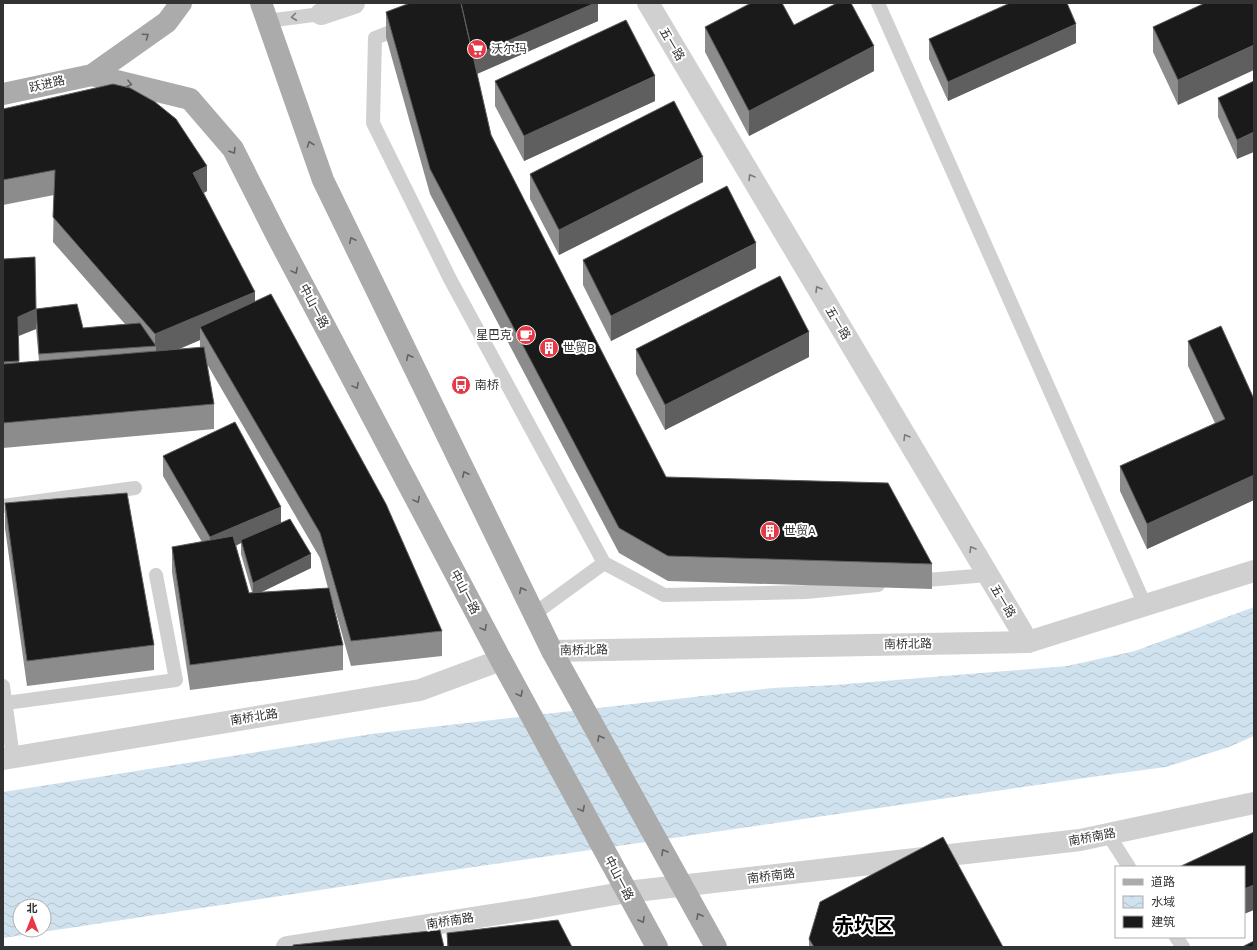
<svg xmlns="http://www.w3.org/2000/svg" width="1257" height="950" font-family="'Work Sans','Noto Sans SC',sans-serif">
  <defs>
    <pattern id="water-waves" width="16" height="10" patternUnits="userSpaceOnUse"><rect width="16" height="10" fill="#cfe2ee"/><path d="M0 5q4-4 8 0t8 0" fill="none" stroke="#b2c2cd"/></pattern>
  </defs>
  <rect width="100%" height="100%" fill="#fff"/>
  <path fill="url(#water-waves)" fill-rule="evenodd" d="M1254,607V736L1229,747L1166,767L1099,776L412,876L3,938V792L371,734L772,688L835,685L1067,666L1135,651ZM20,906H44V930H20Z"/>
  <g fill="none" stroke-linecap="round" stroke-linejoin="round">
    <path stroke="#d0d0d0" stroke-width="14" d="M878,3L1145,605
      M267,21L321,14
      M403,27L375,38L373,123L450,279L604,563L534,614
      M3,506L135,488
      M604,563L664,595L806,592L878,585
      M914,581L988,575
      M3,686L13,757
      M6,703L176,680L156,575
      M1108,834L1129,867
      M1176,937L1183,947"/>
    <path stroke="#d0d0d0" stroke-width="22" d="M648,3L1028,642
      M321,14L354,3
      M287,947L530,909L627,892"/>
    <path stroke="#d0d0d0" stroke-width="22" d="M552,651L1028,642L1254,571
      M3,759L420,690L501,660
      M627,892L1080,840L1254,803"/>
    <path stroke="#ababab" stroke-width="22" d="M261,3L323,180L552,651L716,947
      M92,75L190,99L233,149L277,236L501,660L657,947
      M3,94L92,75L167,22L181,3"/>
  </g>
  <path fill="#8c8c8c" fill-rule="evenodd" d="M598,3V21L477,74L491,135L666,477L932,564V589L668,581L619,553L430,194L386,37V12Z
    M1205,3L1178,105L1153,52V27Z
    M794,25L874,71L749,136L705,52V27Z
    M929,39L1076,43L948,101L929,59Z
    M495,81L655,101L524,161L495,106Z
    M1254,81L1237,159L1218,117V98Z
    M3,109L207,191L204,193L255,301L442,631V656L351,666L333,602L343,645V670L190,690L172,572V547L202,542L163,476V456L281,523L311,568L262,592L328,588L320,558L207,364L214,404V429L3,448V259L36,329L19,336V363L39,361L36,329V309L83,328L125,324L53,242L54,195L3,205ZM200,340V348L179,349ZM241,543V554L252,592L249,593L236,546Z
    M530,174L703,182L559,255L530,199Z
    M583,260L756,268L611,341L583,285Z
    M1188,341L1254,399V500L1147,549L1120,491V466L1215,423L1188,366Z
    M636,349L809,357L665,430L636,374Z
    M5,503L154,645V670L27,686L5,528Z
    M447,933L572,947H447Z
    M809,939L1003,947H809Z"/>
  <path fill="#5f5f5f" d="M595,3H598V21L472,76V56Z
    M1076,24V43L948,101V82Z
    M1254,45V70L1178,105V80Z
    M874,46V71L749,136V111Z
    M655,76V101L524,161V136Z
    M1254,132V152L1237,159V140Z
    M703,157V182L559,255V230Z
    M207,166V191L193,198V173Z
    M756,243V268L611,341V316Z
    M255,292V317L200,327V340L156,359V346H155V334Z
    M36,309V329L18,336V317Z
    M809,332V357L665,430V405Z
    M1254,475V500L1147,549V524Z
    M281,507V527L241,540V543L210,556V537Z
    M311,554V568L253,596V583Z
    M1254,885V910L1244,914V889Z"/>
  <path fill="#1a1a1a" stroke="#5f5f5f" d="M410,3H461L491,135L666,477L888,483L932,564L668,556L619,528L430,169L386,12Z
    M461,3H595L473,56Z
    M751,3H782L794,25L837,3H851L874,46L749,111L705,27Z
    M1010,3H1067L1076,24L948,82L929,39Z
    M1205,3H1254V45L1178,80L1153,27Z
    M626,20L655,76L524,136L495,81Z
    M1254,81V132L1237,140L1218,98Z
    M113,84L130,88L155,102L176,119L207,166L193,173L255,292L155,334L53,217L55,170L3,180V109Z
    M674,101L703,157L559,230L530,174Z
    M727,186L756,243L611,316L583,260Z
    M35,257L36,309L18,317L19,361L3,362V259Z
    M780,276L809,332L665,405L636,349Z
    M271,294L386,504L442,631L351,641L320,533L200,327Z
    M77,304L83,328L140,323L156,346L39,354L36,309Z
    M1221,326L1254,399V475L1147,524L1120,466L1225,419L1188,341Z
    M204,347L214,404L3,423V364Z
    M235,422L281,507L210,537L163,456Z
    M127,493L154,645L27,661L5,503Z
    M290,519L311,554L253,583L241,540Z
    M233,536L249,593L329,588L343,645L190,665L172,547Z
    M1254,832V885L1244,889V867H1179Z
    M943,837L1003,947H814L809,939L820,902Z
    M558,920L572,947H448L447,933Z
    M440,930L444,947H293V945Z
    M1254,941V947H1242Z"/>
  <defs><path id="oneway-chevron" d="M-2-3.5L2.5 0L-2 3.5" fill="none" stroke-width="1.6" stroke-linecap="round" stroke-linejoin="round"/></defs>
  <g stroke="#7a7a7a">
    <use href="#oneway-chevron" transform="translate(294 17) rotate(173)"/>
    <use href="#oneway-chevron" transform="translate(751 177) rotate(-121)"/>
    <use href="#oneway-chevron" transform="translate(818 289) rotate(-121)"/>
    <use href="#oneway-chevron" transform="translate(906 437) rotate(-121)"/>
    <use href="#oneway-chevron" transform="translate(972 549) rotate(-121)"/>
  </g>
  <g stroke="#636363">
    <use href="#oneway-chevron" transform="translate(146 36) rotate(-35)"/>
    <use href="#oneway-chevron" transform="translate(129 84) rotate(14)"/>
    <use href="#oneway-chevron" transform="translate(310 144) rotate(-109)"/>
    <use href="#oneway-chevron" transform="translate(233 151) rotate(58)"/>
    <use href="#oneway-chevron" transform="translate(352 240) rotate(-116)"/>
    <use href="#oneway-chevron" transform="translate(295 271) rotate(62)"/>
    <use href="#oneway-chevron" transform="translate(409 357) rotate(-116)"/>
    <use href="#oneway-chevron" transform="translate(356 386) rotate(62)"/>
    <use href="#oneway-chevron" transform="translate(465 474) rotate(-116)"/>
    <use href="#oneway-chevron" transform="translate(417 500) rotate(62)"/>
    <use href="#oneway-chevron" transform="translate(522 590) rotate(-116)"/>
    <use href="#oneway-chevron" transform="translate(484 628) rotate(62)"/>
    <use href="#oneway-chevron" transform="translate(520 694) rotate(62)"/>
    <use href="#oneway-chevron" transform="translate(600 738) rotate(-119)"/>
    <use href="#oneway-chevron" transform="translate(582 809) rotate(62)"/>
    <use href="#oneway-chevron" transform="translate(664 852) rotate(-119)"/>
    <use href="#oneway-chevron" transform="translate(699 916) rotate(-119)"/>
    <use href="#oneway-chevron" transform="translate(642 920) rotate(61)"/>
  </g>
  <defs>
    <g id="supermarket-disc" transform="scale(1)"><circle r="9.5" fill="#e63946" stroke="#fff"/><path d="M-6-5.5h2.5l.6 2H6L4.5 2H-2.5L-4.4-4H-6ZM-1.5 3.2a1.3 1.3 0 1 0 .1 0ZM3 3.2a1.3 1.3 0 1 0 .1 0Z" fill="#fff"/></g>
    <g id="cafe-disc" transform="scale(1)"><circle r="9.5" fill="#e63946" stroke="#fff"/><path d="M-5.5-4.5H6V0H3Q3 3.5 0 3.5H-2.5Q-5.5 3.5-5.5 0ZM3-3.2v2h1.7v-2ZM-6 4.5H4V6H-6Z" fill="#fff"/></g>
    <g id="building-disc" transform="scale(1)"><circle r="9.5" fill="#e63946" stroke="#fff"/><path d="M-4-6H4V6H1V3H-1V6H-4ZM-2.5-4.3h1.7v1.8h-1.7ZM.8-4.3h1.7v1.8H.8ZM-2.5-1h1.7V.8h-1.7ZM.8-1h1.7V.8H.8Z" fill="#fff"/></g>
    <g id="bus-disc" transform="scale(1)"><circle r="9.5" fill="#e63946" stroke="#fff"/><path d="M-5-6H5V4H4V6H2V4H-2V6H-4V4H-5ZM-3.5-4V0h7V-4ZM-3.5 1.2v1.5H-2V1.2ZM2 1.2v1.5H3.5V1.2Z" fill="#fff"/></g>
  </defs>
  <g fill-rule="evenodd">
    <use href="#supermarket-disc" x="477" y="49"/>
    <use href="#cafe-disc" x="526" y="335"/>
    <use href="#building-disc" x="549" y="348"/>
    <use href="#bus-disc" x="461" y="385"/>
    <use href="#building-disc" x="770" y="531"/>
  </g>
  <g text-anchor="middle" stroke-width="4" stroke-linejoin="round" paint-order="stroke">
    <g font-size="12" fill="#333" stroke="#fff">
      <text transform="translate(672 44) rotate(59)" y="4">五一路</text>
      <text transform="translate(47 84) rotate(-13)" y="4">跃进路</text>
      <text transform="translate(314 306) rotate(62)" y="4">中山一路</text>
      <text transform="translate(838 323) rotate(59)" y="4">五一路</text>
      <text transform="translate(465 592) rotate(62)" y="4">中山一路</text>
      <text transform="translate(1003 601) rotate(59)" y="4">五一路</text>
      <text transform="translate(908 644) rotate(-1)" y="4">南桥北路</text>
      <text transform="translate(584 650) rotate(-1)" y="4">南桥北路</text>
      <text transform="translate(254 717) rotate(-9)" y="4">南桥北路</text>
      <text transform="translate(1092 837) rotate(-11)" y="4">南桥南路</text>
      <text transform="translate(771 876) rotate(-7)" y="4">南桥南路</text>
      <text transform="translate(619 878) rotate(62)" y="4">中山一路</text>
      <text transform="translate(450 921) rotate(-9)" y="4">南桥南路</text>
    </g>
    <g font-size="12" fill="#333" stroke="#fff" text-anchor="start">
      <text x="491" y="53">沃尔玛</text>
      <text x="512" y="339" text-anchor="end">星巴克</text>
      <text x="563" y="352">世贸B</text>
      <text x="475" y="389">南桥</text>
      <text x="784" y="535">世贸A</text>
    </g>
    <g font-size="20" font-weight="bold" fill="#000" stroke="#fff">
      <text x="864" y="933">赤坎区</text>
    </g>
  </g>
  <rect width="1257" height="950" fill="none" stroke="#333333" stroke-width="8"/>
  <rect x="1115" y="866" width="130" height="72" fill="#ffffff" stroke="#adadad"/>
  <rect x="1123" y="879" width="20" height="6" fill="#ababab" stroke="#adadad"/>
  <text x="1151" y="886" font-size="12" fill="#333333">道路</text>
  <rect x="1123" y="896" width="20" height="12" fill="url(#water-waves)" stroke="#adadad"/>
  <text x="1151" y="906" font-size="12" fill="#333333">水域</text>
  <rect x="1123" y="916" width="20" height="12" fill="#1a1a1a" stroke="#adadad"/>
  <text x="1151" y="926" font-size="12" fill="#333333">建筑</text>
  <g transform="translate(32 918)"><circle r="19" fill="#ffffff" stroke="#adadad"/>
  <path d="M0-3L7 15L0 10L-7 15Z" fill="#e63946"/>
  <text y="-6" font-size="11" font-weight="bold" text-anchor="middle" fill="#333333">北</text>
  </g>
</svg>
